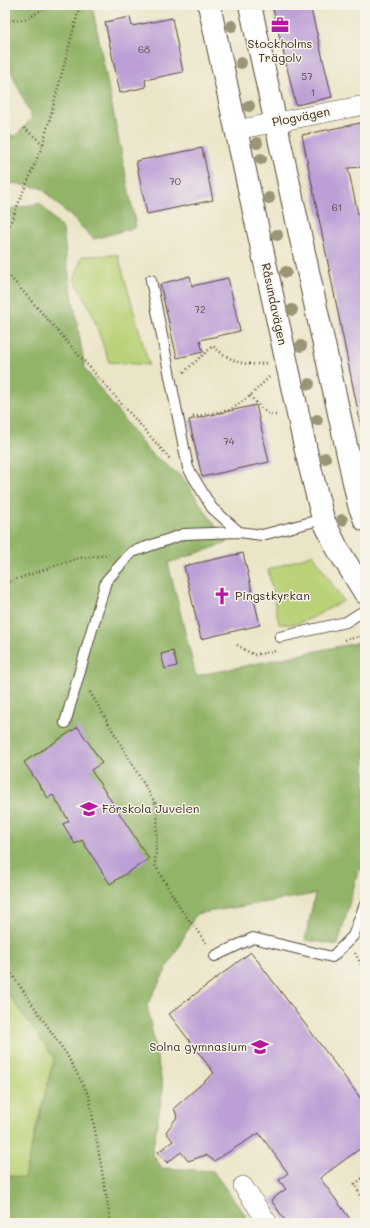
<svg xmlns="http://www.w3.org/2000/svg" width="370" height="1228" font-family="Mali,sans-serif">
  <rect width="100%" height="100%" fill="#f7f3e8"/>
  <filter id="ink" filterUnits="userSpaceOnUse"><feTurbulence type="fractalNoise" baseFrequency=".025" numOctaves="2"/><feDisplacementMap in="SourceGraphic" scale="8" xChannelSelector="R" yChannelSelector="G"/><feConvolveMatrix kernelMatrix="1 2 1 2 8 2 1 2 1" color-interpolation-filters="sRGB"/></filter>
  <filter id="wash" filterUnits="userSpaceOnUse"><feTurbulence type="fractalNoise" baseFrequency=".012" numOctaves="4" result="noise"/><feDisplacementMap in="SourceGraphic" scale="16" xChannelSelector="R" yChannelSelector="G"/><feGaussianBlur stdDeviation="0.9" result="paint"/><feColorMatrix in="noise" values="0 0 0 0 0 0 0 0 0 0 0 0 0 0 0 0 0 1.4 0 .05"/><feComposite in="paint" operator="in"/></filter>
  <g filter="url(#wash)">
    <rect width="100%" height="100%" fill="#ebe5c8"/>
    <path fill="#b9d277" stroke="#7a7e4a" d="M118,255L149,365L109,362L90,308L74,280L82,256Z
      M313,554L343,601L312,618L296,624H279L268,570Z
      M5,989L54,1058L24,1179L5,1175Z"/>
    <path fill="#92b468" stroke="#666f43" d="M5,5H92L136,227L94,239L41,188L5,182V131L15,137L32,118L5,58Z
      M40,203L63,230L67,264L85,369L148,451L182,477L227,543L168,563L196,676L365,641V875L359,868L338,945L305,940L315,894L196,914L147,1005L163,1089L152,1153L162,1168L213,1171L251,1223H5V1175L24,1178L54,1058L5,989V210Z"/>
    <g id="blocks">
      <path fill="#bb9fd6" d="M272,5H310L332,97L296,105Z
        M130,17L132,26L172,18L183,72L145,80L146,87L120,93L105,22Z
        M364,45H365V70L361,69Z
        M365,122V167L348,168L365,246L364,441L302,135Z
        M202,148L213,200L147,214L136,161Z
        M190,276L192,286L228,278L240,331L200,340L203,352L177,358L160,284Z
        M256,405L269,462L202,477L189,420Z
        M243,553L260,625L201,639L184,566Z
        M173,651L177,666L165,669L161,654Z
        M78,727L102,763L91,770L149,859L110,884L82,840L75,844L63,824L69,821L53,795L48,798L24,762Z
        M251,952L365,1104V1145L320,1178L353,1223H287L271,1200L286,1189L279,1180L288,1173L259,1133L214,1161L206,1155L188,1161L181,1152L167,1163L158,1152L173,1141L166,1132L177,1117L174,1108L214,1073L169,1014Z"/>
    </g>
  </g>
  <g filter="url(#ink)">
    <use href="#blocks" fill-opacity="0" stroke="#554638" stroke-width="1"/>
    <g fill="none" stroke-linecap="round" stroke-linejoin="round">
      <g stroke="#554638" stroke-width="12">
        <path id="lane" d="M151,280L188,468L212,508L239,532L262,535L323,519
          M280,637L346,622L365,610
          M65,723L106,581L132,552L184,534L239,532
          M215,956L253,938L332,957L353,936L365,904"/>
      </g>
      <g stroke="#554638" stroke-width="20">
        <path id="street" d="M236,130L365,105
          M243,1186L268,1223"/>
      </g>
      <g stroke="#554638" stroke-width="24">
        <path id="secondary" d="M209,5L306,451L323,519L337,548L365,593
          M250,5L359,505L365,520"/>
      </g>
      <path stroke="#554638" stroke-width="2.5" stroke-dasharray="1 3" stroke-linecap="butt" d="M5,21L27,19L49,5
        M24,128L43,144
        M5,236L43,144L80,5
        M5,271L171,460
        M184,372L213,346C230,361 243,367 266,363
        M250,396C257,403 266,416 277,415
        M193,417L230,410L250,396L269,377
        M5,583L79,558L109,555
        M344,640L365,636
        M237,645L254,655L276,651
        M90,692L158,808L155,865L182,911L207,944
        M355,953L365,972
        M5,964L67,1055L89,1096L111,1223
        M364,1002H365
        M365,1176L355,1184L365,1207"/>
      <use href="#lane" stroke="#fff" stroke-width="10"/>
      <use href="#street" stroke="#fff" stroke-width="19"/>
      <use href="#secondary" stroke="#fff" stroke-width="22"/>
    </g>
    <g fill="#9b9577">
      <circle cx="232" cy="26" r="6"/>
      <circle cx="241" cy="63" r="6"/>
      <circle cx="249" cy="106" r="6"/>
      <circle cx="257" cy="143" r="6"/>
      <circle cx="261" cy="159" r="6"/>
      <circle cx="269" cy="198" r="6"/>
      <circle cx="277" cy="235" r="6"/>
      <circle cx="286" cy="272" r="6"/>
      <circle cx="292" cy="310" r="6"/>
      <circle cx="301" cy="346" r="6"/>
      <circle cx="309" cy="384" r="6"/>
      <circle cx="317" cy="420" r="6"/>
      <circle cx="325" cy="458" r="6"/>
      <circle cx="342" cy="520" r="6"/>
    </g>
  </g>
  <defs>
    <g id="office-bare" transform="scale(1.38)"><path d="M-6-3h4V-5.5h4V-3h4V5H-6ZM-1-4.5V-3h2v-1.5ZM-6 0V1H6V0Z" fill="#b5179e" stroke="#f7f3e8" stroke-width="2.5" paint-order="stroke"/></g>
    <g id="church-bare" transform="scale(1.38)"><path d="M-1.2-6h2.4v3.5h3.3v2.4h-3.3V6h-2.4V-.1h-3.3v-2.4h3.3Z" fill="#b5179e" stroke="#f7f3e8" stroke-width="2.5" paint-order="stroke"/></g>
    <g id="school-bare" transform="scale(1.38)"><path d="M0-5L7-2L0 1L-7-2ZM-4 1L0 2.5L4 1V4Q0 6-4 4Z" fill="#b5179e" stroke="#f7f3e8" stroke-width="2.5" paint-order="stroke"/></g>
  </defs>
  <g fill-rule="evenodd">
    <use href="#office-bare" x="280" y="25"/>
    <use href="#church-bare" x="222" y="596"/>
    <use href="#school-bare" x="89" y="809"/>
    <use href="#school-bare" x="260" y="1047"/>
  </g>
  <g text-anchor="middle" stroke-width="3" stroke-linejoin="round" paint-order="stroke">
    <g font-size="10" fill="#5b474c">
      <text x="144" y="53">68</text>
      <text x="307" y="80">57</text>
      <text x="313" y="96">1</text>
      <text x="175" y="185">70</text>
      <text x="337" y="211">61</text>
      <text x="200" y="313">72</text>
      <text x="229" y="445">74</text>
    </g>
    <g font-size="12" fill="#3b2a1e" stroke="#f7f3e8" text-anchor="start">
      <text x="280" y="48" text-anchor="middle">Stockholms<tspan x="280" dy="14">Trägolv</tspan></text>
      <text x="235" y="600">Pingstkyrkan</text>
      <text x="102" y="813">Förskola Juvelen</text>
      <text x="247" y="1051" text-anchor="end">Solna gymnasium</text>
    </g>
    <g font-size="12" fill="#3b2a1e" stroke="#f7f3e8">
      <text transform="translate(301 117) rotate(-11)" y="4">Plogvägen</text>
      <text transform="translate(274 304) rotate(78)" y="4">Råsundavägen</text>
    </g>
  </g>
  <rect width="370" height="1228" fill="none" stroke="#f7f3e8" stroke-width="20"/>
</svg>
